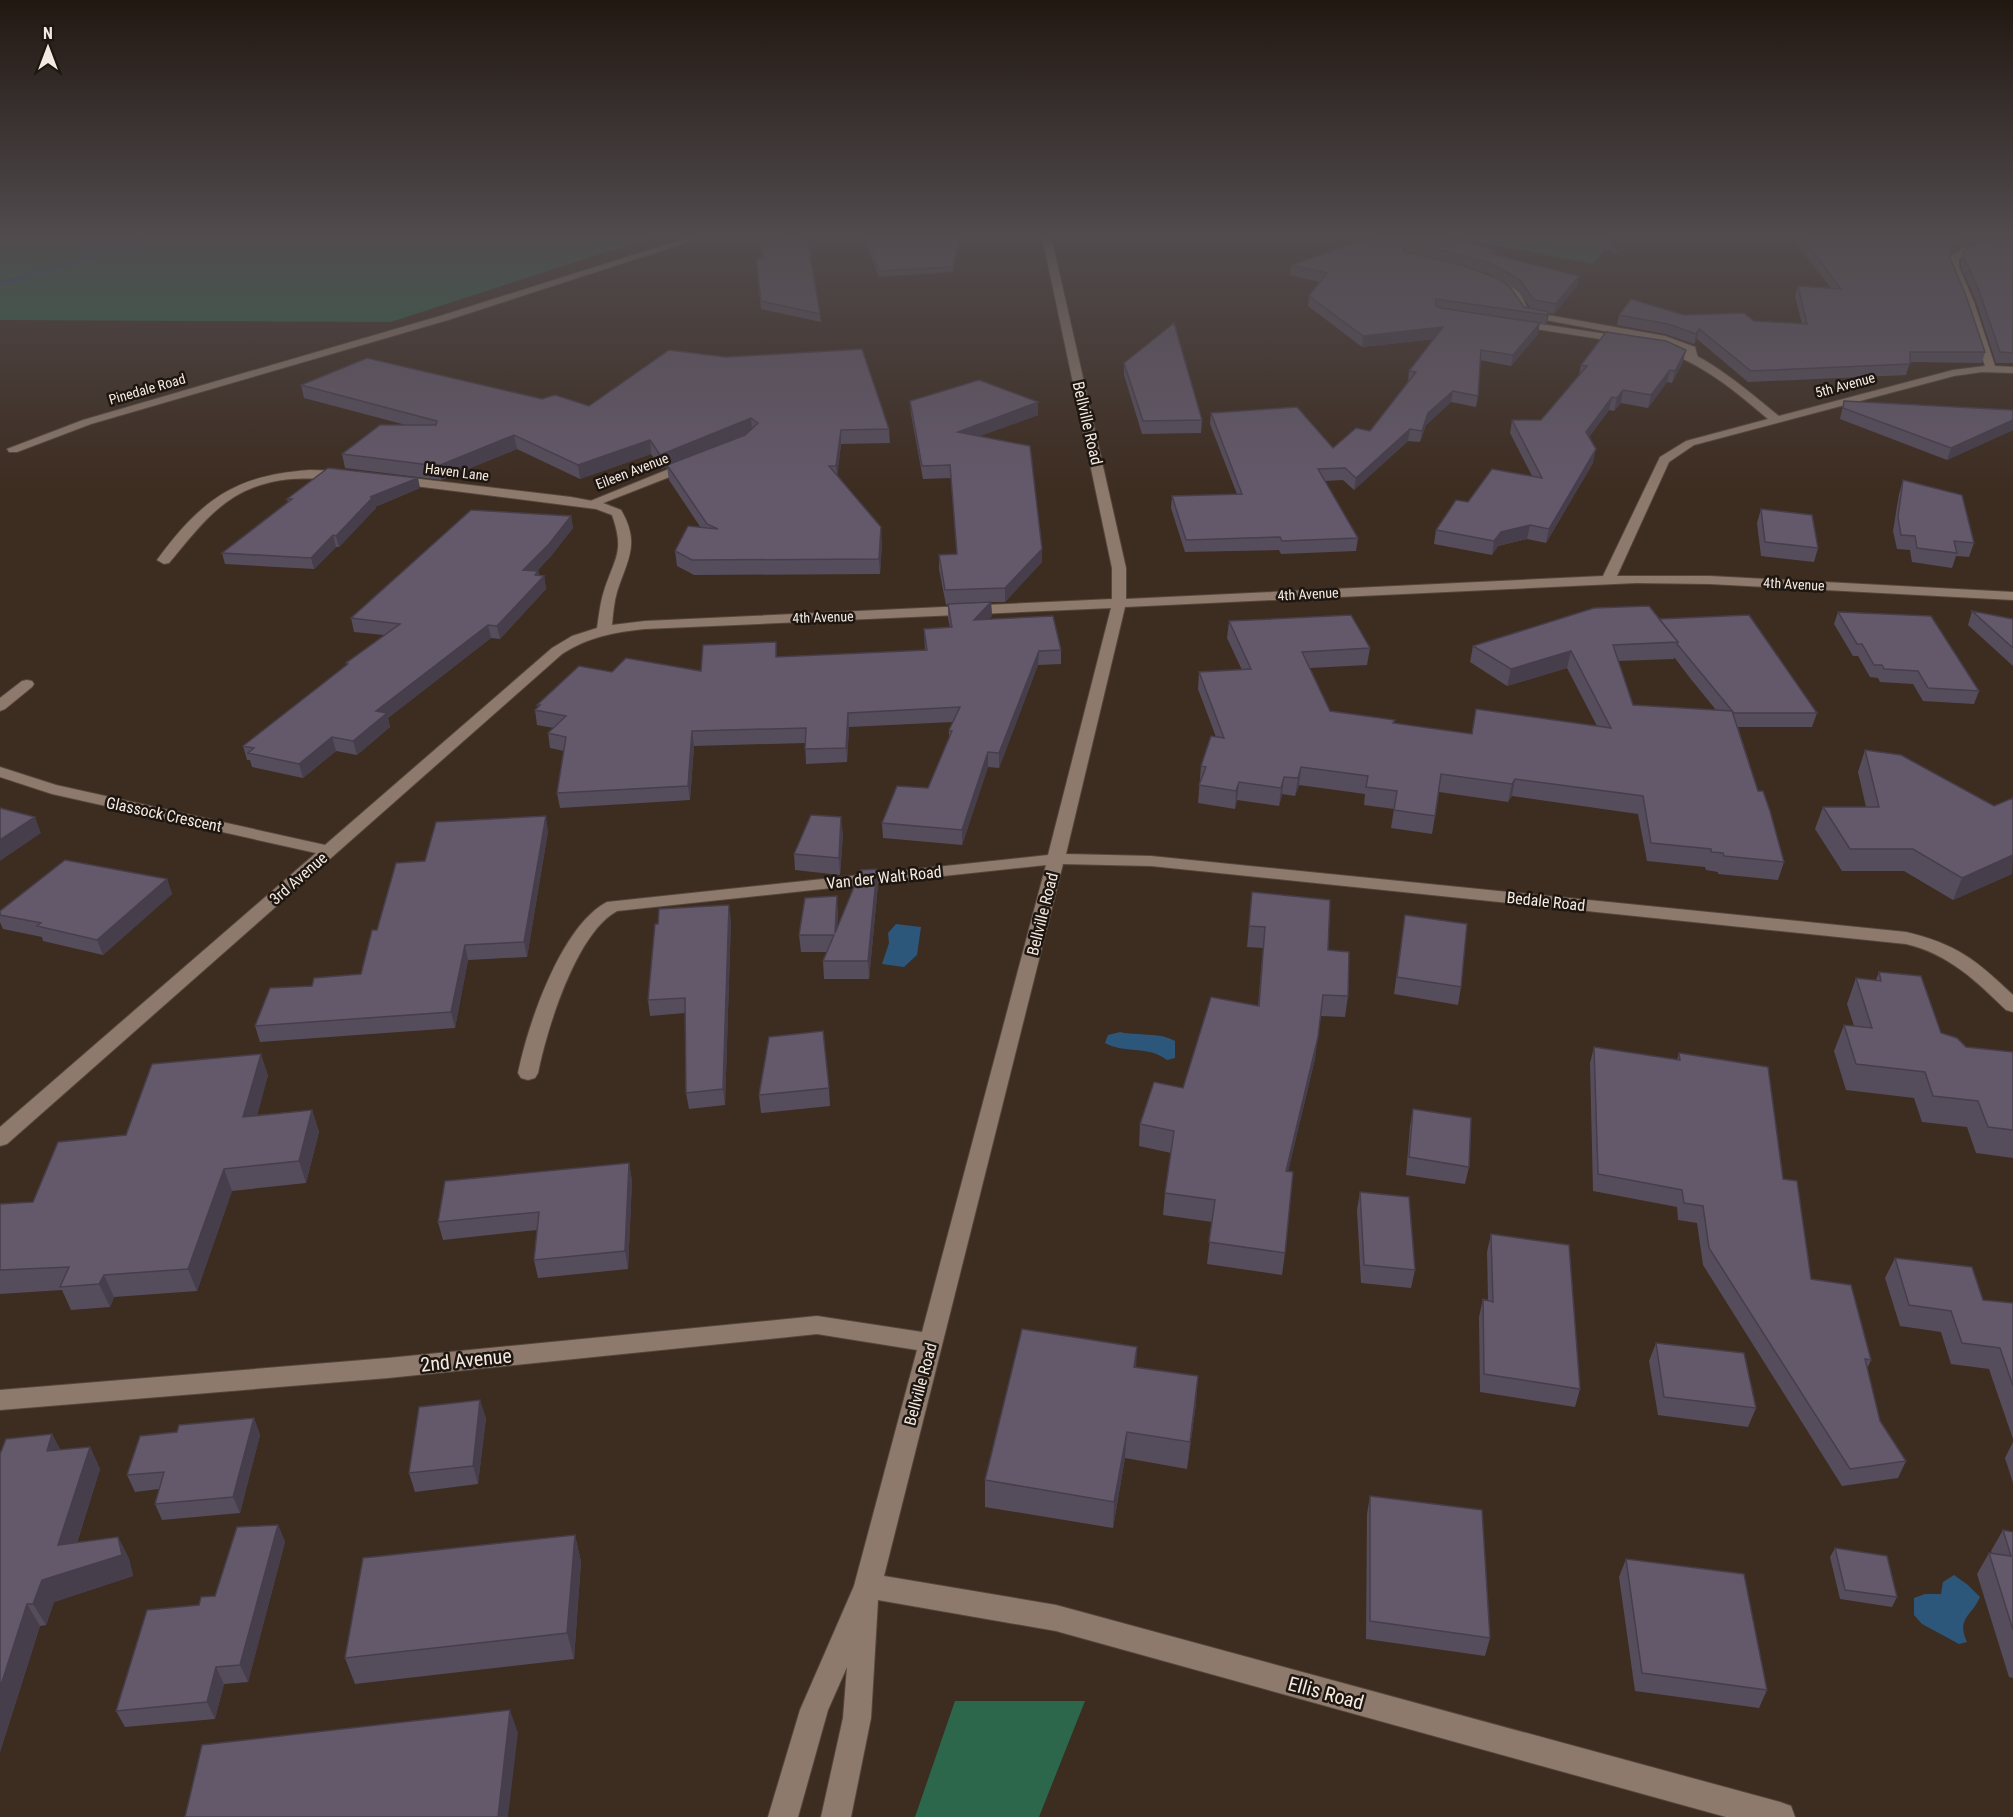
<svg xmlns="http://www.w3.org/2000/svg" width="2013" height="1817" font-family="'Roboto Condensed',sans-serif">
  <rect width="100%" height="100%" fill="#3d2c20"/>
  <path fill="#2c674c" d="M0,236H655L391,322L0,320Z
    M1448,236H1615L1593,264Z
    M955,1701H1085L1039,1817H915Z"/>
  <path fill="#2d567b" d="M896,924L921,927L917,955L904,967L882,964L889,943L888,933Z
    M1120,1032C1137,1036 1160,1032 1175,1041V1058L1167,1060C1148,1045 1124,1054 1105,1043L1108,1035Z
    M1954,1575L1968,1585L1980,1597C1972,1616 1956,1618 1967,1642L1959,1644L1922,1624L1914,1615V1598L1925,1594H1941L1943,1582Z"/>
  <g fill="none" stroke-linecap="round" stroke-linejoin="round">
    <path fill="#2d567b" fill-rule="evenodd" d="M144,236H153L86,260L0,286V282L82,258Z
      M1584,236H1592L1620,252L1615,253Z"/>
    <g stroke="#55473d" stroke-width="2">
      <path id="lane" d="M1491,281C1499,280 1517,287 1521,295C1525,301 1525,307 1531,312L1665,336L1695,347L1698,358L1697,360H1689L1686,351L1663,342L1524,316L1518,311L1512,296L1491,285Z
        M691,460L695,461V467L593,507L589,508L583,504Z"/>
    </g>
    <g stroke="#55473d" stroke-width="2">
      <path id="street" d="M693,236H707L448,320L91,424L17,452H9L7,449L83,420L440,316Z
        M1042,236H1051L1126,568V599L1603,576L1660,457L1686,441L1768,419C1734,390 1702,363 1658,349V345C1691,340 1754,396 1779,416L1953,370L1985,366L1964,302L1949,267V258L1963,248L2013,236V242L1969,252L1959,259V267L1974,302L1995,366L2013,367V373L1982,372L1954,376L1694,445L1669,462L1617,576H1710L2013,592V600L1710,584L1636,583L1125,607L1066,854L1151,856L1906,932C1957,944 1976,960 2013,995V1012L2006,1010C1976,981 1949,954 1906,944L1151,866L1063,864L884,1576L1056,1605L1780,1802L1791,1806L1795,1817H1726L1056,1631L878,1600L871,1718L851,1817H821L843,1718L847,1667L828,1710L798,1817H768L800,1710L854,1586L917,1350L817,1334L388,1378L0,1410V1390L388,1358L817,1316L922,1332L1046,865L617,911C576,933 547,1029 538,1073L535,1078L528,1080L521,1078L518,1073C528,1024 561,926 607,902L1048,855L1111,608L645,629C615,632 588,637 562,654L7,1144L0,1146V1127L316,853L52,794L0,777V767L56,785L325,845L552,648L572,636L597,628C599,616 600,603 604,591C615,557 625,552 612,515L596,509L391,483V477L395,476L571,497L603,503L621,510C641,544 627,560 617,592C614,602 613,614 612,625L645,621L1112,599V568Z
        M1514,320L1626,337L1631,340L1626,343L1510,325L1509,323Z
        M310,470L344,471L350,475C346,478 348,478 342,479C315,479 290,476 264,484C220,496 197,530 169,563L164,564L157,560C201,500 235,475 310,470Z
        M27,680L32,681L34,684L32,687L5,709L0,711V698L22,681Z"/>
    </g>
    <use href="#lane" fill="#8e7a6c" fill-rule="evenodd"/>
    <use href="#street" fill="#8e7a6c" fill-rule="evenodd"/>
  </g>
  <path fill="#564d5c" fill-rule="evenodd" d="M864,236H961L953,272L879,277L864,240Z
    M1375,236L1495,250L1494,255L1579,276L1577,286L1554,314L1549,313L1547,323L1545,325L1539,324L1538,334L1511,366L1480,360L1478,396L1476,407L1451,402L1426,425L1420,442L1408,441L1354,490L1343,480L1325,481L1358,538L1356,551L1281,554L1279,550L1185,552L1171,508L1172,496L1237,494L1210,424L1211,413L1333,448L1370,431L1408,382L1409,371L1434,339L1362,347L1308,306L1309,296L1320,282L1290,275L1291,265ZM1406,253L1448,262L1456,264ZM1460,265L1490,274L1518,290L1531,309L1524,307Z
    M1793,236H2002L1962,246L1950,256V258L1985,352L1982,363L1910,362L1906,375L1748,382L1697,339L1694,344L1665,334L1617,325L1619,315H1684L1754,321L1802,324L1795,296L1798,286L1831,288L1792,238Z
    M2013,236V363H1996L1976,301L1961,267V260L1964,251Z
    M759,239L820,314L821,322L761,309L756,259H763L759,246Z
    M669,350L889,429L890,443L841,444L837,475L882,542L880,574L694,575L677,566L675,551L701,528L669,480L667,467L662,469L651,454L580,479L517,449L441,480L345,468L342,454L406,425L304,398L301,385L542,399L589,406ZM746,434L745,435L718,446Z
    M1683,362L1672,383L1667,382L1648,408L1621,403L1614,411L1609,410L1589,437L1593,463L1546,543L1527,539L1498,546L1492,555L1434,544L1436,530L1468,502L1532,476L1510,433L1512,420H1541L1579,375L1581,365Z
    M1124,363L1202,420L1201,433L1142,434L1124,375Z
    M910,401L1038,415L980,436L1042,549V562L1005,602H991L992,616L988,619L1061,650V664L1038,665L999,768L988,767L962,845L883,838L882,823L928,788L949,738V730L953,722L849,727L847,762L806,764L805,743L694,746L690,800L560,808L557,793L564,751L550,748L548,733L554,728L537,725L535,710L538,707L537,705L612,672L701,671L777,657L925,651L924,629L950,627L948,618V604L946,605L939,569V555L957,554L951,478L923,479L911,414Z
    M1844,401L2013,410V430L1947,460L1840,419Z
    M1903,480L1974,543L1969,557L1956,556L1952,568L1912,562L1910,550L1897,549L1893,531L1899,494Z
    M420,488L375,507L376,508L339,547H336L314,569L225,564L222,553L288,502L287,499Z
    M1761,509L1818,548L1814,562L1761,556L1757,523Z
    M571,516L573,528L551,556L537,571H538L539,575L544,576L546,589L500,639L491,638L388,718L390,727L357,755L336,751L303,778L252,767L250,760H247L243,746L346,665V663L384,635L354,632L351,618Z
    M1972,611L2013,619V666L1968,625Z
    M1838,612L1979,691L1974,704L1923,701L1913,684L1880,682L1878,678L1870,677L1858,656H1853L1834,624Z
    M1659,619L1817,713L1812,727H1738L1758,791L1784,862L1778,880L1718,874V872L1706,870L1705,867L1647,861L1638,814L1512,796L1508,802L1439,792L1432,834L1391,828L1394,809L1364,805L1365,794L1299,785L1295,796L1282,794L1279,806L1237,800L1235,809L1198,803L1201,766L1216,737L1198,689L1199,672L1242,670L1227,638L1229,621L1370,648L1367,665L1310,668L1330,711L1394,723L1472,734L1476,709L1597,726L1567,668L1507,686L1470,662L1473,646ZM1674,657L1690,678L1716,710L1633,705L1618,661L1674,659Z
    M1865,750L2012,874L1953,900L1904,871H1842L1815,829L1823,807H1866L1858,772Z
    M548,831L527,957L468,960L455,1028L260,1042L255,1026L361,974L377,930L425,861Z
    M843,834L840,875L795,870L794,854Z
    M877,869L878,885L869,979H824L823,961L827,952H801L799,935L838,912L837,927Z
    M167,879L172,894L103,955L43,941L42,937L3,929L0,922V911Z
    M1252,892L1328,950L1348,996L1345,1017L1320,1016L1315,1059L1288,1171L1285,1253L1282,1275L1207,1264L1212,1222L1163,1215L1165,1193L1171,1153L1139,1146L1140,1124L1183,1088L1258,1006L1263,948L1247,947Z
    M1405,915L1461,987L1458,1005L1394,994Z
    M731,920L725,1105L689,1109L686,1093L685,1013L650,1016L648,1000Z
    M1879,972L1941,1033L1966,1047L2013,1052V1158L1976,1153L1967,1127L1922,1122L1914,1098L1846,1090L1834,1051L1844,1025L1854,1026L1847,1004L1856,978L1876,980Z
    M1594,1047L1677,1060L1679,1053L1783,1179L1811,1279L1871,1360L1867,1369L1880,1421L1906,1461L1898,1478L1842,1486L1703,1265L1697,1223L1678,1220L1677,1207L1593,1191L1590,1063Z
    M268,1075L257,1115L312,1110L319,1132L306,1183L232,1191L197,1291L114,1297L110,1307L71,1310L62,1290L0,1294V1204L33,1202L126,1135Z
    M829,1088L830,1106L761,1113L759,1095Z
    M1413,1109L1469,1167L1465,1184L1406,1175L1410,1126Z
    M629,1163L632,1181L628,1269L538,1278L534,1260L537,1230L443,1240L438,1222Z
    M1360,1192L1415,1270L1411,1288L1361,1283L1357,1210Z
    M1491,1234L1580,1389L1575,1407L1480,1392L1479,1317L1483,1299L1488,1300L1487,1252Z
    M1895,1258L1983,1300L2013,1303V1439L1989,1369L1951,1364L1941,1332L1900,1326L1885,1278Z
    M1656,1343L1756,1408L1748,1427L1658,1415L1649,1361Z
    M1136,1367L1196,1403L1187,1469L1125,1458L1113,1528L985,1507V1480Z
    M254,1418L260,1435L240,1513L162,1520L155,1504L159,1489L135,1492L127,1475Z
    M486,1418L478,1484L415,1492L409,1473Z
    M52,1434L60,1450L90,1447L100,1469L77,1543L118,1537L129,1559L133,1576L54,1602L46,1625L40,1626L0,1752V1454Z
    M2013,1442V1483L2005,1458Z
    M1370,1496L1490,1638L1485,1656L1366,1639L1367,1514Z
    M278,1525L285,1542L248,1682L224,1684L215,1719L125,1727L116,1711L199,1605L215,1596Z
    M2003,1530L2013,1532V1678L2009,1677L1977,1574L1989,1553L1992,1554L1991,1551Z
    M575,1535L581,1562L574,1659L355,1684L345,1658Z
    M1835,1548L1897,1597L1892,1607L1840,1599L1830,1557Z
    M1626,1559L1767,1690L1759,1708L1635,1691L1619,1577Z"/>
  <path fill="#463e4b" d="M960,236H961L953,272V267Z
    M2002,236L1962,246L1947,258L1950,249L1965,237Z
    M1408,243L1406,253L1401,255L1402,245Z
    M1579,276L1577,286L1554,314L1556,304Z
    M1549,312L1547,323L1545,325L1547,315Z
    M1540,323L1538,334L1511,366L1513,355Z
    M1443,327L1441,338L1362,347L1363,336Z
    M1699,329L1697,339L1694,344L1696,334Z
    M1686,350L1683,362L1672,383L1675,371Z
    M1670,370L1667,382L1648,408L1651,395Z
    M1623,390L1621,403L1614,411L1617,398Z
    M1453,391L1451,402L1426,425L1420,442L1422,431L1428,413Z
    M1612,397L1609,410L1583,445L1586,432Z
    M1038,402V415L958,444V432Z
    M751,418L752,431L662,469L660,455Z
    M2013,420V430L1947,460L1951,448Z
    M1410,429L1408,441L1354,490L1356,478Z
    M841,430V444L837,480L836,466Z
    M514,435L517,449L441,480L438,466Z
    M650,440L651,454L580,479L578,465Z
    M1596,449L1593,463L1546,543L1549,529Z
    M418,478L420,488L375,507L376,508L339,547L336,536L370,497Z
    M571,516L573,528L551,556L525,583L523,570Z
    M1530,525L1527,539L1498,546L1492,555L1494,541L1501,532Z
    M881,527L882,542L880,574L879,559Z
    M333,535L336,547L314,569L311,558Z
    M1042,549V562L1005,602V588Z
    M538,571L540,580L544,576L546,589L500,639L497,626Z
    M991,602L992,616L974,634V620Z
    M488,625L491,638L388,718L390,727L357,755L353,741L376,711Z
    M1039,651L1038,665L999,768V753Z
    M1571,651L1567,668L1507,686L1511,669Z
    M848,713L849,727L847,762L846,748Z
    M692,731L694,746L690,800L688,786Z
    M332,737L336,751L303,778L299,764Z
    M988,752V767L962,845V830Z
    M1301,767L1299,785L1295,796L1298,778Z
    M1284,777L1282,794L1279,806L1281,788Z
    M1515,779L1512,796L1508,802L1512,784Z
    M1239,782L1237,800L1235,809L1236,791Z
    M546,816L548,831L527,957L524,942Z
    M35,817L41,833L0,861V840Z
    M841,817L843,834L840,875L839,858Z
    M2013,855L2012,874L1953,900L1962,878Z
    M877,869L878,885L869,979L868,961Z
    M167,879L172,894L103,955L97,940Z
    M837,896L838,912L836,950L835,933Z
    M729,905L731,920L725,1105L723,1089Z
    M465,945L468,960L455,1028L451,1012Z
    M1318,1037L1315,1059L1283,1193L1286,1171Z
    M261,1054L268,1075L251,1139L243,1117Z
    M312,1110L319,1132L306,1183L299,1161Z
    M629,1163L632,1181L628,1269L625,1251Z
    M224,1169L232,1191L197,1291L188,1269Z
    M104,1275L114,1297L110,1307L99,1284Z
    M1137,1347L1136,1373L1134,1367Z
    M1198,1376L1196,1403L1187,1469L1190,1442Z
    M480,1400L486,1418L478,1484L473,1466Z
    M254,1418L260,1435L240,1513L233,1497Z
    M1127,1432L1125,1458L1113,1528L1114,1502Z
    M52,1434L64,1456L47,1451Z
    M90,1447L100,1469L69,1567L58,1545Z
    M278,1525L285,1542L248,1682L240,1665Z
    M575,1535L581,1562L574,1659L567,1633Z
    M118,1537L129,1559L133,1576L54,1602L46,1625L33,1604L42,1580Z
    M27,1604L40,1626L0,1752V1688Z
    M216,1667L224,1684L215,1719L207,1702Z
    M510,1710L518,1733L508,1817H498Z"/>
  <path fill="#64596b" stroke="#463e4b" stroke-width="1.5" d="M798,236H807L820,314L761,301L756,259H764L759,239Z
    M865,236H960L953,267L879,271Z
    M1375,236H1443L1495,250L1487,253L1579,276L1556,304L1534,300L1520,280L1492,264L1450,252L1408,243L1402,245L1404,252L1458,264L1497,278L1510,287L1524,307L1549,312L1547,315L1436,299V306L1441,308L1540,323L1513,355L1481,350L1478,396L1453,391L1428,413L1422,431L1410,429L1356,478L1345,468L1318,469L1358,538L1282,541L1280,537L1186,540L1172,496L1242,494L1211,413L1297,407L1333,448L1356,428L1370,431L1416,372L1409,371L1443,327L1363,336L1309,296L1327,273L1291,265Z
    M1801,236H1967L1950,249V258L1965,293L1985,352H1910V364L1751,371L1699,329L1696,334L1668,324L1619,315L1631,299L1684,315L1744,313L1754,321L1807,324L1798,286L1841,289Z
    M2011,236H2013V353L2000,352L1979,291L1964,257V251L1973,245Z
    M1174,323L1202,420L1143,421L1124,363Z
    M1606,332L1666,341L1686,350L1675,371L1670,370L1651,395L1623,390L1617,398L1612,397L1586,432L1596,449L1549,529L1530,525L1501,532L1494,541L1436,530L1456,500L1468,502L1492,469L1542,478L1512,420H1541L1587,366L1581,365Z
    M862,349L889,429L841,430L836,466H829L881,527L879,559L692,560L675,551L688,526L718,529L707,524L667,465L745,435L758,423L751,418L660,455L650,440L578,465L514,435L438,466L342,454L380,425H436L437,421L301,385L367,358L542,399L555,395L589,406L669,350L726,357Z
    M979,380L1038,402L958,432L1030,446L1042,549L1005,588L945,590L939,555L957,554L950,465L922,466L910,401Z
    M1844,401L2013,410V420L1951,448L1843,408Z
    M328,468L418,478L370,497H373L336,536L333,535L311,558L222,553L292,499H287Z
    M1903,480L1962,495L1974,543L1954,541L1957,553L1917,548L1915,536L1901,535L1898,517Z
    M1761,509L1812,515L1818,548L1765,542Z
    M471,510L571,516L549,544L523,570L538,571L535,575L544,576L497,626L488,625L376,711L387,713L353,741L332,737L299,764L248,753L254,748L243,746L348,664L346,663L400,624L351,618Z
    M991,602L974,620L1053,616L1061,650L1039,651L999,753L988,752L962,830L882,823L897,786L928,788L952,731L949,730L960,707L848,713L846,748L805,749L806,728L692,731L688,786L557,793L566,737L548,733L566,716L535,710L540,705H537L579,666L612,672L626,658L701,671L703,645L776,642V657L927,650L924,629L952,627L948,604Z
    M1649,606L1678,642L1613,645L1633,705L1732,711L1758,791H1763L1770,811L1784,862L1724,856L1723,853L1711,852V849L1651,843L1643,796L1515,779L1512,784L1441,774L1435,816L1394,810L1397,791L1366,787L1368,776L1301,767L1298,778L1284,777L1281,788L1239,782L1236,791L1199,785L1206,767L1201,766L1211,736L1224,738L1199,672L1251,669L1229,621L1351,615L1370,648L1302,652L1330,711L1395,720L1393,723L1472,734L1476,709L1611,728L1571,651L1511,669L1473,646L1594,608Z
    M1972,611L2013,619V648Z
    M1838,612L1931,616L1979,691L1928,688L1918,671L1884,669L1882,665H1874L1862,644H1857Z
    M1749,615L1817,713H1734L1677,644L1678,642L1659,619Z
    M1865,750L1901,755L1994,806L2013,798V855L1962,878L1913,849H1850L1823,807H1879Z
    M0,808L35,817L0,840Z
    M811,815L841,817L839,858L794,854Z
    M546,816L524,942L465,945L451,1012L255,1026L270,988L312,986L314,978L361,974L372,930H377L396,863L425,861L436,822Z
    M65,860L167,879L97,940L37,926L41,923L0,915V911Z
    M877,869L868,961H823L834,935H799L805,898L837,896L835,933L861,870Z
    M1252,892L1330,900L1328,950L1349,952L1348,996L1323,995L1318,1037L1286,1171L1293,1172L1285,1253L1209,1242L1215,1200L1165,1193L1174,1131L1140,1124L1154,1082L1183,1088L1211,997L1259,1006L1265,927L1249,926Z
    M729,905L723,1089L686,1093L685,998L648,1000L655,924H658L659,909Z
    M1405,915L1467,924L1461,987L1397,977Z
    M1879,972L1921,976L1941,1033L1957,1038L1966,1047L2013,1052V1130L1988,1127L1978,1101L1933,1096L1925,1072L1856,1064L1844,1025L1872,1028L1856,978L1881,981Z
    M823,1031L829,1088L759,1095L769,1037Z
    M1594,1047L1680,1060L1679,1053L1768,1067L1783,1179L1797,1181L1811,1279L1851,1285L1871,1360L1865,1359L1880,1421L1906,1461L1850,1469L1709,1248L1703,1206L1684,1203L1682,1190L1598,1174Z
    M261,1054L243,1117L312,1110L299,1161L224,1169L188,1269L104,1275L99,1284L60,1287L69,1267L0,1270V1204L33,1202L58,1142L126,1135L152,1064Z
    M1413,1109L1471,1118L1469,1167L1409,1157Z
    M629,1163L625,1251L534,1260L539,1212L438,1222L445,1181Z
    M1360,1192L1409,1197L1415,1270L1364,1265Z
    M1491,1234L1569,1245L1580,1389L1484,1374L1483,1299L1493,1302Z
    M1895,1258L1972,1267L1983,1300L2013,1303V1386L2000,1348L1962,1343L1951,1311L1909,1305Z
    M1022,1329L1137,1347L1134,1367L1198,1376L1190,1442L1127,1432L1114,1502L985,1480Z
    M1656,1343L1744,1353L1756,1408L1664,1397Z
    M480,1400L473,1466L409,1473L419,1407Z
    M254,1418L233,1497L155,1504L164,1472L127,1475L140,1436L177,1432L179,1425Z
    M52,1434L47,1451L90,1447L58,1545L118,1537L122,1555L42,1580L33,1604H27L0,1688V1454L6,1439Z
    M1370,1496L1482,1510L1490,1638L1370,1621Z
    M278,1525L240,1665L216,1667L207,1702L116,1711L147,1610L199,1605L201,1597L215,1596L237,1527Z
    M2003,1530L2013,1532V1630L1989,1553L2011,1556Z
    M575,1535L567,1633L345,1658L363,1558Z
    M1835,1548L1887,1556L1897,1597L1845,1590Z
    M1626,1559L1744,1574L1767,1690L1642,1673Z
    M510,1710L498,1817H185L202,1745Z"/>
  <linearGradient id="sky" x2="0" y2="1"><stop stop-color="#221812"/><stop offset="0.48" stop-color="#514b4e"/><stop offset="1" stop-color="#514b4e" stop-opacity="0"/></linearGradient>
  <rect width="2013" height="491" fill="url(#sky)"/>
  <g text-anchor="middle" stroke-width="5" stroke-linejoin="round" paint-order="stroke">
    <g font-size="14" fill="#f5eae2" stroke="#1e1711">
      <text transform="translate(1845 385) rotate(-15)" y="5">5th Avenue</text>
      <text transform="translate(147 389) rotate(-16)" y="5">Pinedale Road</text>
      <text transform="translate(632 471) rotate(-21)" y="5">Eileen Avenue</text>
      <text transform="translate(457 472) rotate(7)" y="5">Haven Lane</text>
      <text transform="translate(1794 584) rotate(3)" y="5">4th Avenue</text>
      <text transform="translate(1308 594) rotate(-3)" y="5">4th Avenue</text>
      <text transform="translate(823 617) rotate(-2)" y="5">4th Avenue</text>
    </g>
    <g font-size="16" fill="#f5eae2" stroke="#1e1711">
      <text transform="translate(1088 423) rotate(77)" y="6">Bellville Road</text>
      <text transform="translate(164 814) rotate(12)" y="6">Glassock Crescent</text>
      <text transform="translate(884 877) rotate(-6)" y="6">Van der Walt Road</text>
      <text transform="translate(298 878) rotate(-41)" y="6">3rd Avenue</text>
      <text transform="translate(1546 901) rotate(6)" y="6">Bedale Road</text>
      <text transform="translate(1042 914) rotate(-76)" y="6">Bellville Road</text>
      <text transform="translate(920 1384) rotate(-75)" y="6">Bellville Road</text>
    </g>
    <g font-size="20" fill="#f5eae2" stroke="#1e1711">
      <text transform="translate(466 1360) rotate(-6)" y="7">2nd Avenue</text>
      <text transform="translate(1326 1693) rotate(15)" y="7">Ellis Road</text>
    </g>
  </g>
  <g transform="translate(48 48)" stroke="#1e1711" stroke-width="4.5" paint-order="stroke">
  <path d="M0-4.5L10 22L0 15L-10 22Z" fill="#f5eae2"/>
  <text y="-9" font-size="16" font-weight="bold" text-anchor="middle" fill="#f5eae2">N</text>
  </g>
</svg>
